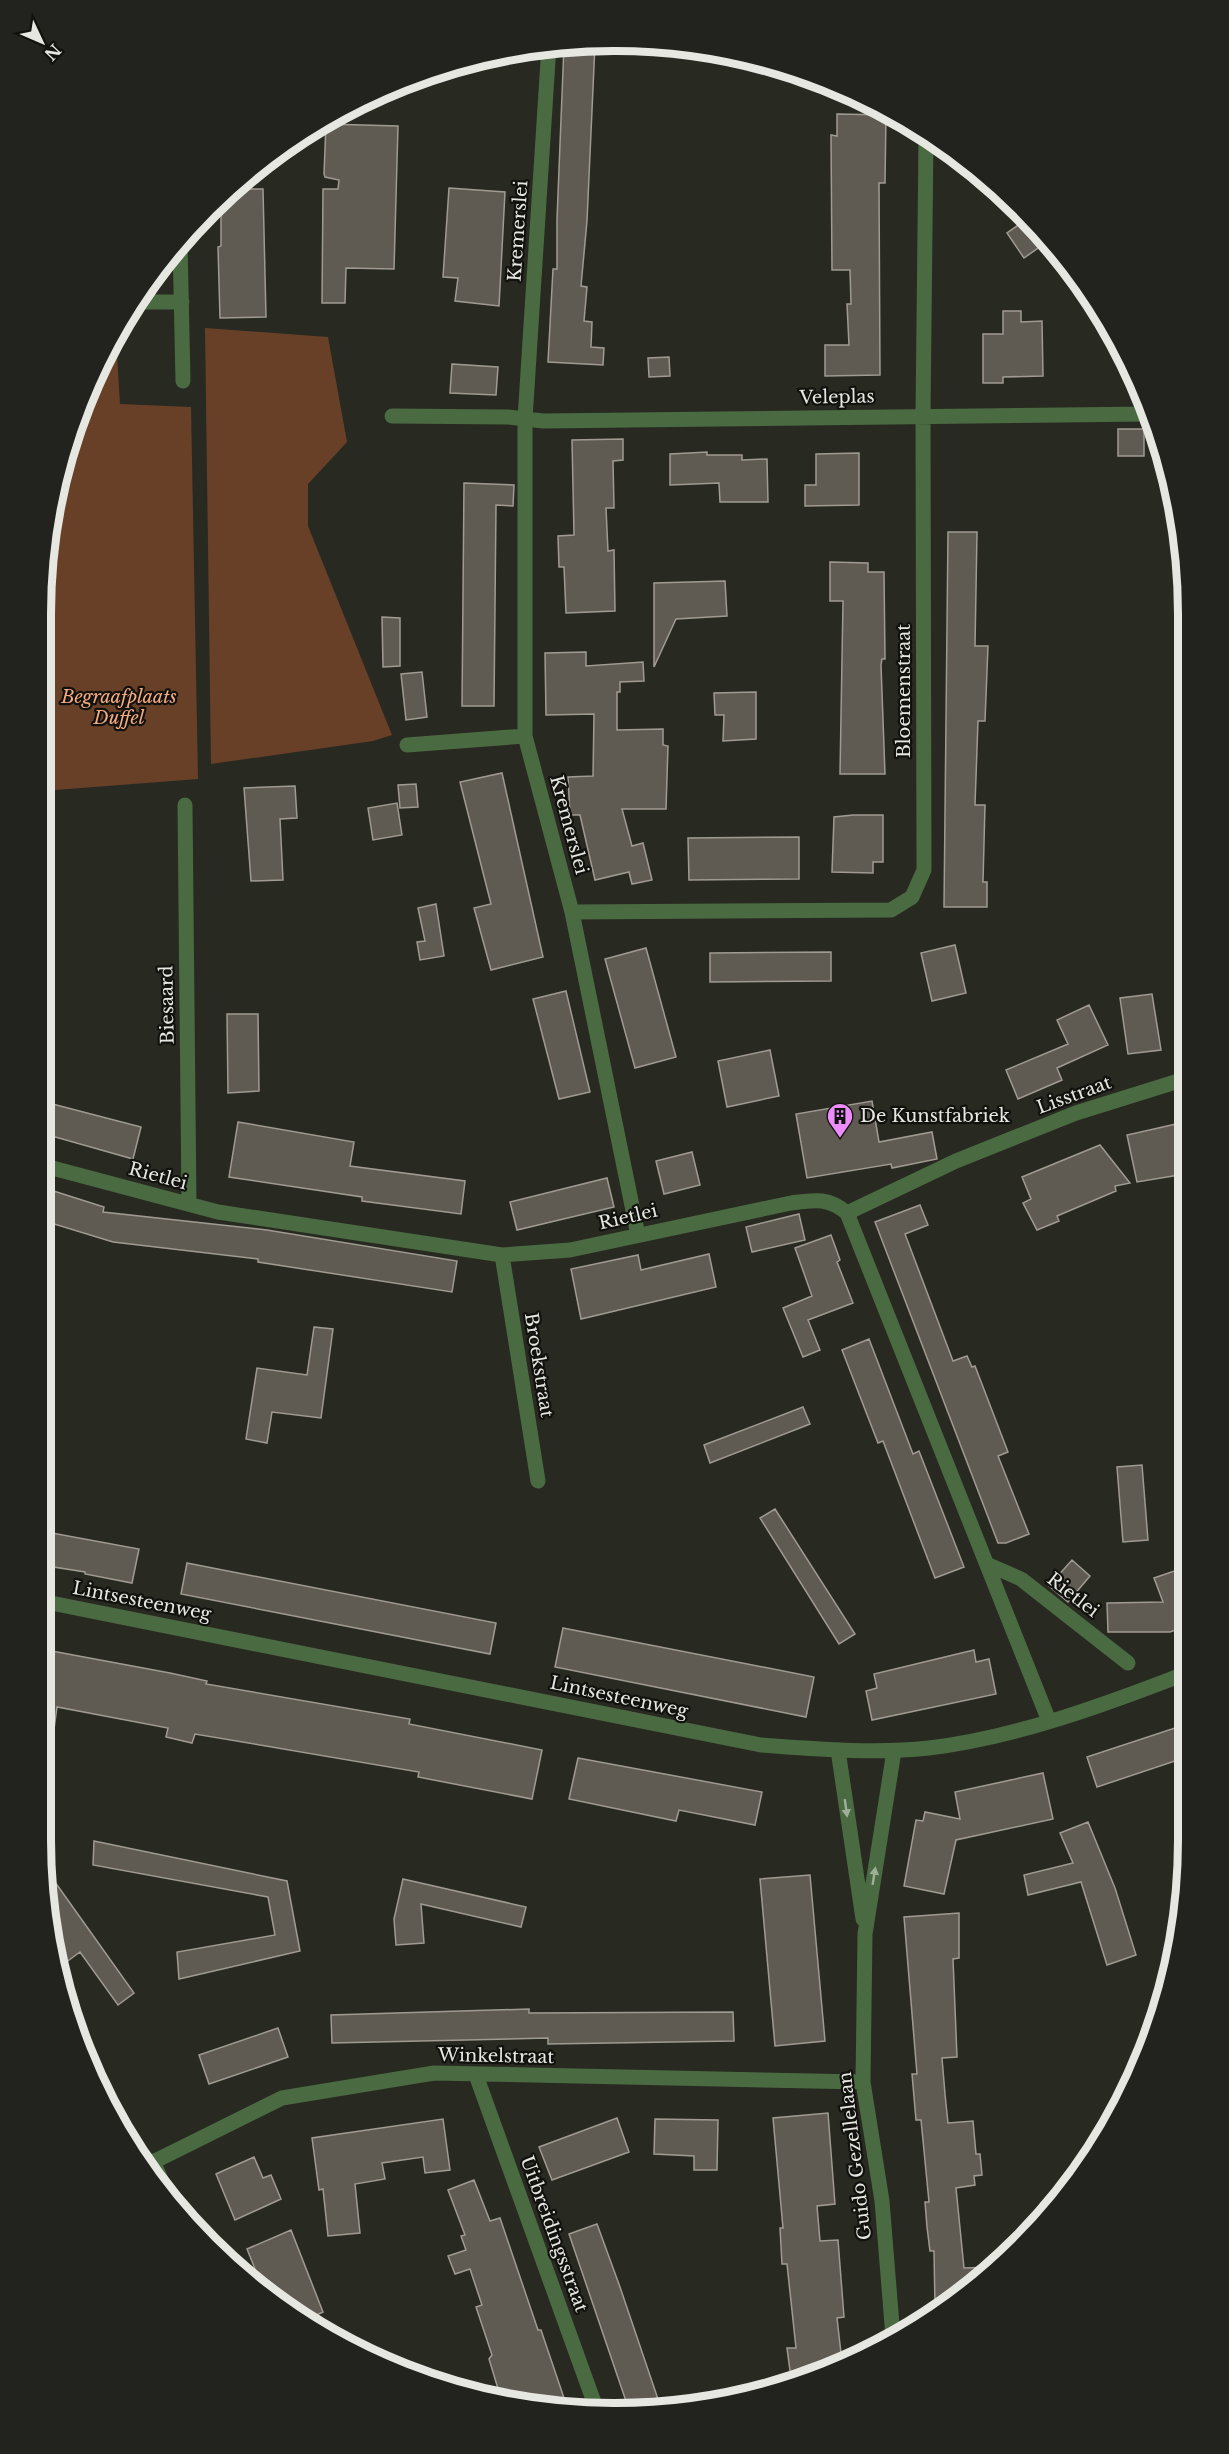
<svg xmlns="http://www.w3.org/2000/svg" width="1229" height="2454" font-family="'Libre Baskerville',serif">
  <rect width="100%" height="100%" fill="#282921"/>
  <path fill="#684028" d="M205,328L328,337L347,442L308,484V526L392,735L373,741L211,764Z
    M114,338H116L120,404L191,407L198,779L42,791V577L60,466L100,361Z"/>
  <path fill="#5f5a52" stroke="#a09b92" stroke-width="1.5" d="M595,44L587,221L581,286L587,287L584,321L592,322L591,347L604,348L603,365L548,362L553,269H557V219L564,45Z
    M837,114L886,115L885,183H879L880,375L825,376V345H849L847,304H851L850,270H832L831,135L837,136Z
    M326,124L398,126L394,269L346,268L345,303H322L323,189H338L339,180L325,177L324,174Z
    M449,188L505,192L499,306L455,301L458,278L443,277Z
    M231,189H263L266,317L220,318L218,247L221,246V199Z
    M1024,221L1041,246L1024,258L1007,233Z
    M1003,311H1021V322L1042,321L1043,376L1003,377V383H983V334H1003Z
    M669,357L670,376L649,377L648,358Z
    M452,364L498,367L496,395L450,393Z
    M1118,429H1144V456H1118Z
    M623,439V460L613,461L614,508H606L608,551L614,550L615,611L566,613L564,567H559L558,536L574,535L572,440Z
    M707,452V455H742V460L767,459L768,502H720L719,483L670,485V454Z
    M859,453V505L805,506V485H816V454Z
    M464,483L514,485L513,506L496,505L494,706H462Z
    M948,532H977L975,646H988L985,721H978L975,805H985L983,882H987V907H944Z
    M830,562L868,563V572H884L885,659H882L881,665L885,774H840L843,601H830Z
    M725,581L727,616L676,619L654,667V583Z
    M382,617L400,618V666L383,667Z
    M586,652V666L643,662L644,681L620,682V692H617V730L663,729V745L668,746L666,809H622L632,846L643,843L652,880L632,884L629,872L595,880L580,815H570L568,777L593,776L594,714L546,715L545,653Z
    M422,672L427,717L406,720L401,674Z
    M756,692V739L723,741L724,715H715L714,693Z
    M502,773L543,957L491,970L474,908L491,904L460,782Z
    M416,784L418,807L400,808L398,785Z
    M295,786L297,818L280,819L283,880L251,881L244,788Z
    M397,803L402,835L373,840L368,808Z
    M853,815H883V862H873V873L832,872L834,817Z
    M799,837V879L689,880L688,838Z
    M436,904L444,956L420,960L417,942L425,941L418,908Z
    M955,945L966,993L932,1001L921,953Z
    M646,948L676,1057L635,1068L605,959Z
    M831,952V981L710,982V953Z
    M566,991L590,1092L559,1099L533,999Z
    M1152,994L1161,1050L1128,1054L1120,998Z
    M1089,1005L1108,1045L1057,1068L1062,1080L1018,1099L1006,1070L1068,1044L1057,1020Z
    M227,1014H258L259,1091L228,1093Z
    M770,1050L779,1096L727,1107L718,1061Z
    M41,1101L141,1127L133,1159L41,1133Z
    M872,1101L879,1142L932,1132L937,1159L892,1168L891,1164L807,1178L796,1114Z
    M238,1122L354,1142L350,1166L465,1181L461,1214L362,1201V1197L229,1177Z
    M1185,1122V1174L1137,1182L1127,1135Z
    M1100,1145L1130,1183L1115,1186L1116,1191L1057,1216L1059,1221L1037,1230L1023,1203L1031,1199L1022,1177Z
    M692,1152L700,1185L664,1194L656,1161Z
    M607,1178L614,1207L517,1230L510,1202Z
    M41,1187L104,1207L103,1212L267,1230L457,1261L452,1292L258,1262V1259L113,1242L41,1220Z
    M920,1205L928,1225L905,1234L953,1361L967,1356L972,1367L975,1366L1008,1452L998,1456L1029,1534L1006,1543H998L875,1222Z
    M799,1214L805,1240L752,1252L746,1227Z
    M831,1235L840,1260L837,1262L853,1303L808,1320L820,1350L803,1357L783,1308L812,1296L795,1248Z
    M709,1254L716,1287L581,1319L571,1269L638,1255L641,1270Z
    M314,1327L333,1329L321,1418L272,1412L267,1443L246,1439L257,1368L307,1375Z
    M869,1339L913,1454L919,1451L964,1567L935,1578L883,1441L878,1443L842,1350Z
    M803,1407L810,1424L710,1463L704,1445Z
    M1142,1465L1148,1540L1123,1542L1117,1467Z
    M775,1509L855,1634L839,1644L760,1518Z
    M41,1531L139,1549L132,1583L85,1574V1572L41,1565Z
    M1072,1560L1090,1576L1068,1602L1049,1586Z
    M187,1563L496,1623L490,1654L181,1594Z
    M1186,1567L1187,1626L1170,1632H1108L1107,1603L1163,1602L1154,1578Z
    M563,1628L814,1677L806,1717L555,1667Z
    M41,1649L170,1673L207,1681L206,1684L410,1719L409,1724L542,1750L532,1799L418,1777L419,1772L195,1734L192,1743L166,1737L168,1728L57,1707L51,1751L41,1750Z
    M974,1650L976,1662L989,1659L996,1694L872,1720L866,1691L877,1688L874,1674Z
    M1187,1724V1757L1097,1787L1087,1757Z
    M578,1758L762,1792L755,1825L679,1810L676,1821L569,1799Z
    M1043,1773L1053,1819L956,1840L944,1894L904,1886L916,1820L923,1821L925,1812L960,1819L955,1792Z
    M1088,1822L1115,1888L1136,1955L1107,1965L1081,1882L1028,1895L1024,1875L1073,1863L1060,1833Z
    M94,1841L287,1881L300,1951L179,1979L177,1952L275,1935L268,1897L93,1865Z
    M45,1868L134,1993L118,2005L80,1952L61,1966Z
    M810,1875L825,2041L775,2046L760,1879Z
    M403,1879L526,1907L521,1927L421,1904L424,1943L396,1945L394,1919Z
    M959,1913V1958L953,1959L957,2057L942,2058L945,2094L948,2123L973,2121L976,2154H980L982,2175L974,2176L975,2185L956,2188L964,2268L990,2267L935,2307L934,2251H930L927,2227L925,2202H929L921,2120H916L912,2074H917L904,1917Z
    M529,2009V2013L733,2012L734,2041L548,2044V2038L332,2043L331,2015Z
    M278,2028L288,2057L209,2084L199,2055Z
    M828,2113L835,2204L817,2206L820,2241L838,2240L844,2317L837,2318L842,2362L791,2378L787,2348H796L787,2264H782L780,2228H783L773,2118Z
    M617,2118L629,2152L552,2180L539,2147Z
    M443,2119L450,2170L425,2173L423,2157L382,2163L385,2179L355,2184L360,2233L328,2236L323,2189L319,2190L312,2138Z
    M655,2119L718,2120L717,2170H694V2156L654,2154Z
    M254,2157L263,2178L271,2175L281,2199L235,2220L216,2174Z
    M474,2180L490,2221L500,2218L538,2330H541L566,2404L502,2402L489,2359L492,2355L476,2307L482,2305L470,2269L455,2274L448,2256L466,2250L461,2236L465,2235L448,2190Z
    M597,2224L620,2287L661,2408L628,2407L569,2234Z
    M291,2230L323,2312L303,2321L261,2284L247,2249Z"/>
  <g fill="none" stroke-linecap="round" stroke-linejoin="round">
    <path stroke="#4a6a41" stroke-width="15" d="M549,45L525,419V736L572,912L638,1235
      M180,242L183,381
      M136,302H182
      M392,416L508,417L543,421L1150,414
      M407,745L525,736
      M185,805L189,1204
      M572,912L891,910L912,897L924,870L923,415L926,138
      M41,1165L218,1212L502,1255L570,1250L791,1203C814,1200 828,1197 847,1213L1049,1721
      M847,1213L956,1161L1076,1113L1185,1079
      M502,1255L538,1481
      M989,1565L1021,1579L1128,1663
      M838,1750L863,1919
      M476,2075L595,2405
      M153,2161L169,2198
      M147,2165L282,2098L434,2073L863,2082
      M893,2337L882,2201L863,2082L865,1934L894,1751"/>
    <path stroke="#4a6a41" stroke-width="15" d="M41,1601L761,1745C817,1749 873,1754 929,1748C1015,1738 1107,1704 1187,1673"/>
  </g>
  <defs><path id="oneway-solid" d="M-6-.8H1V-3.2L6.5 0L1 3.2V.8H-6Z" transform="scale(1.5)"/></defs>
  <g fill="#a0af9a">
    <use href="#oneway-solid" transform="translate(846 1808) rotate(82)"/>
    <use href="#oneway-solid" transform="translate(874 1876) rotate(-81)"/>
  </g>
  <defs>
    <g id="building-pin" transform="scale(1.35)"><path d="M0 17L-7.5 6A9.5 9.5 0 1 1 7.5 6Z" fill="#ec8cfb" stroke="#11110e"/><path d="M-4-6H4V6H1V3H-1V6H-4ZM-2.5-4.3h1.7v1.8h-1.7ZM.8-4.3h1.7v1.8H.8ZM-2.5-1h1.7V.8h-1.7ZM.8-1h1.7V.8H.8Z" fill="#111"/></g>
  </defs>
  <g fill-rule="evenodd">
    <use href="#building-pin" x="840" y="1116"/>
  </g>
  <g text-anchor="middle" stroke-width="4.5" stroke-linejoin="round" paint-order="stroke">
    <g font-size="18" fill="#e7e7e2" stroke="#11110e">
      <text transform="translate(518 231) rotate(-86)" y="6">Kremerslei</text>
      <text transform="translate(837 397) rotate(-1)" y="6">Veleplas</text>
      <text transform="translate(904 691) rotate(-90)" y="6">Bloemenstraat</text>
      <text transform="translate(569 825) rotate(75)" y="6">Kremerslei</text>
      <text transform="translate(167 1005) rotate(-91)" y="6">Biesaard</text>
      <text transform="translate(1074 1095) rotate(-20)" y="6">Lisstraat</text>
      <text transform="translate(158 1176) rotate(15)" y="6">Rietlei</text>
      <text transform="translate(628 1217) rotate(-13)" y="6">Rietlei</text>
      <text transform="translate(539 1365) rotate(81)" y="6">Broekstraat</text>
      <text transform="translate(1073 1595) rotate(38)" y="6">Rietlei</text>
      <text transform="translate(142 1601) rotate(11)" y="6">Lintsesteenweg</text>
      <text transform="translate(619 1697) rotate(12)" y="6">Lintsesteenweg</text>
      <text transform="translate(496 2056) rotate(1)" y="6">Winkelstraat</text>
      <text transform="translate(855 2156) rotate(-97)" y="6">Guido Gezellelaan</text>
      <text transform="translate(554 2234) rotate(70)" y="6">Uitbreidingsstraat</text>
    </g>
    <g font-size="18" font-style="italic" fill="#f7ab80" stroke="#11110e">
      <text x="119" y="703">Begraafplaats<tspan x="119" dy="21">Duffel</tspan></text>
    </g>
    <g font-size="18" fill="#e7e7e2" stroke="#11110e" text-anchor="start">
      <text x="860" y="1122">De Kunstfabriek</text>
    </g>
  </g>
  <path d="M0 0H1229V2454H0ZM614 51H615A563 563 0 0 1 1178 614V1840A563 563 0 0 1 615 2403H614A563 563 0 0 1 51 1840V614A563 563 0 0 1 614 51Z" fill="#22221f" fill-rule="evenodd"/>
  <path fill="none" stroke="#e7e7e2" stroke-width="8" d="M614 51H615A563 563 0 0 1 1178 614V1840A563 563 0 0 1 615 2403H614A563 563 0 0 1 51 1840V614A563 563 0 0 1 614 51Z"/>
  <g transform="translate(42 42) rotate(134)" stroke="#11110e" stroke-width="4.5" paint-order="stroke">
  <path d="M0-4.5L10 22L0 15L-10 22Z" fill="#e7e7e2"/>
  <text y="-9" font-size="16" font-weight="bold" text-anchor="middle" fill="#e7e7e2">N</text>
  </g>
</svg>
